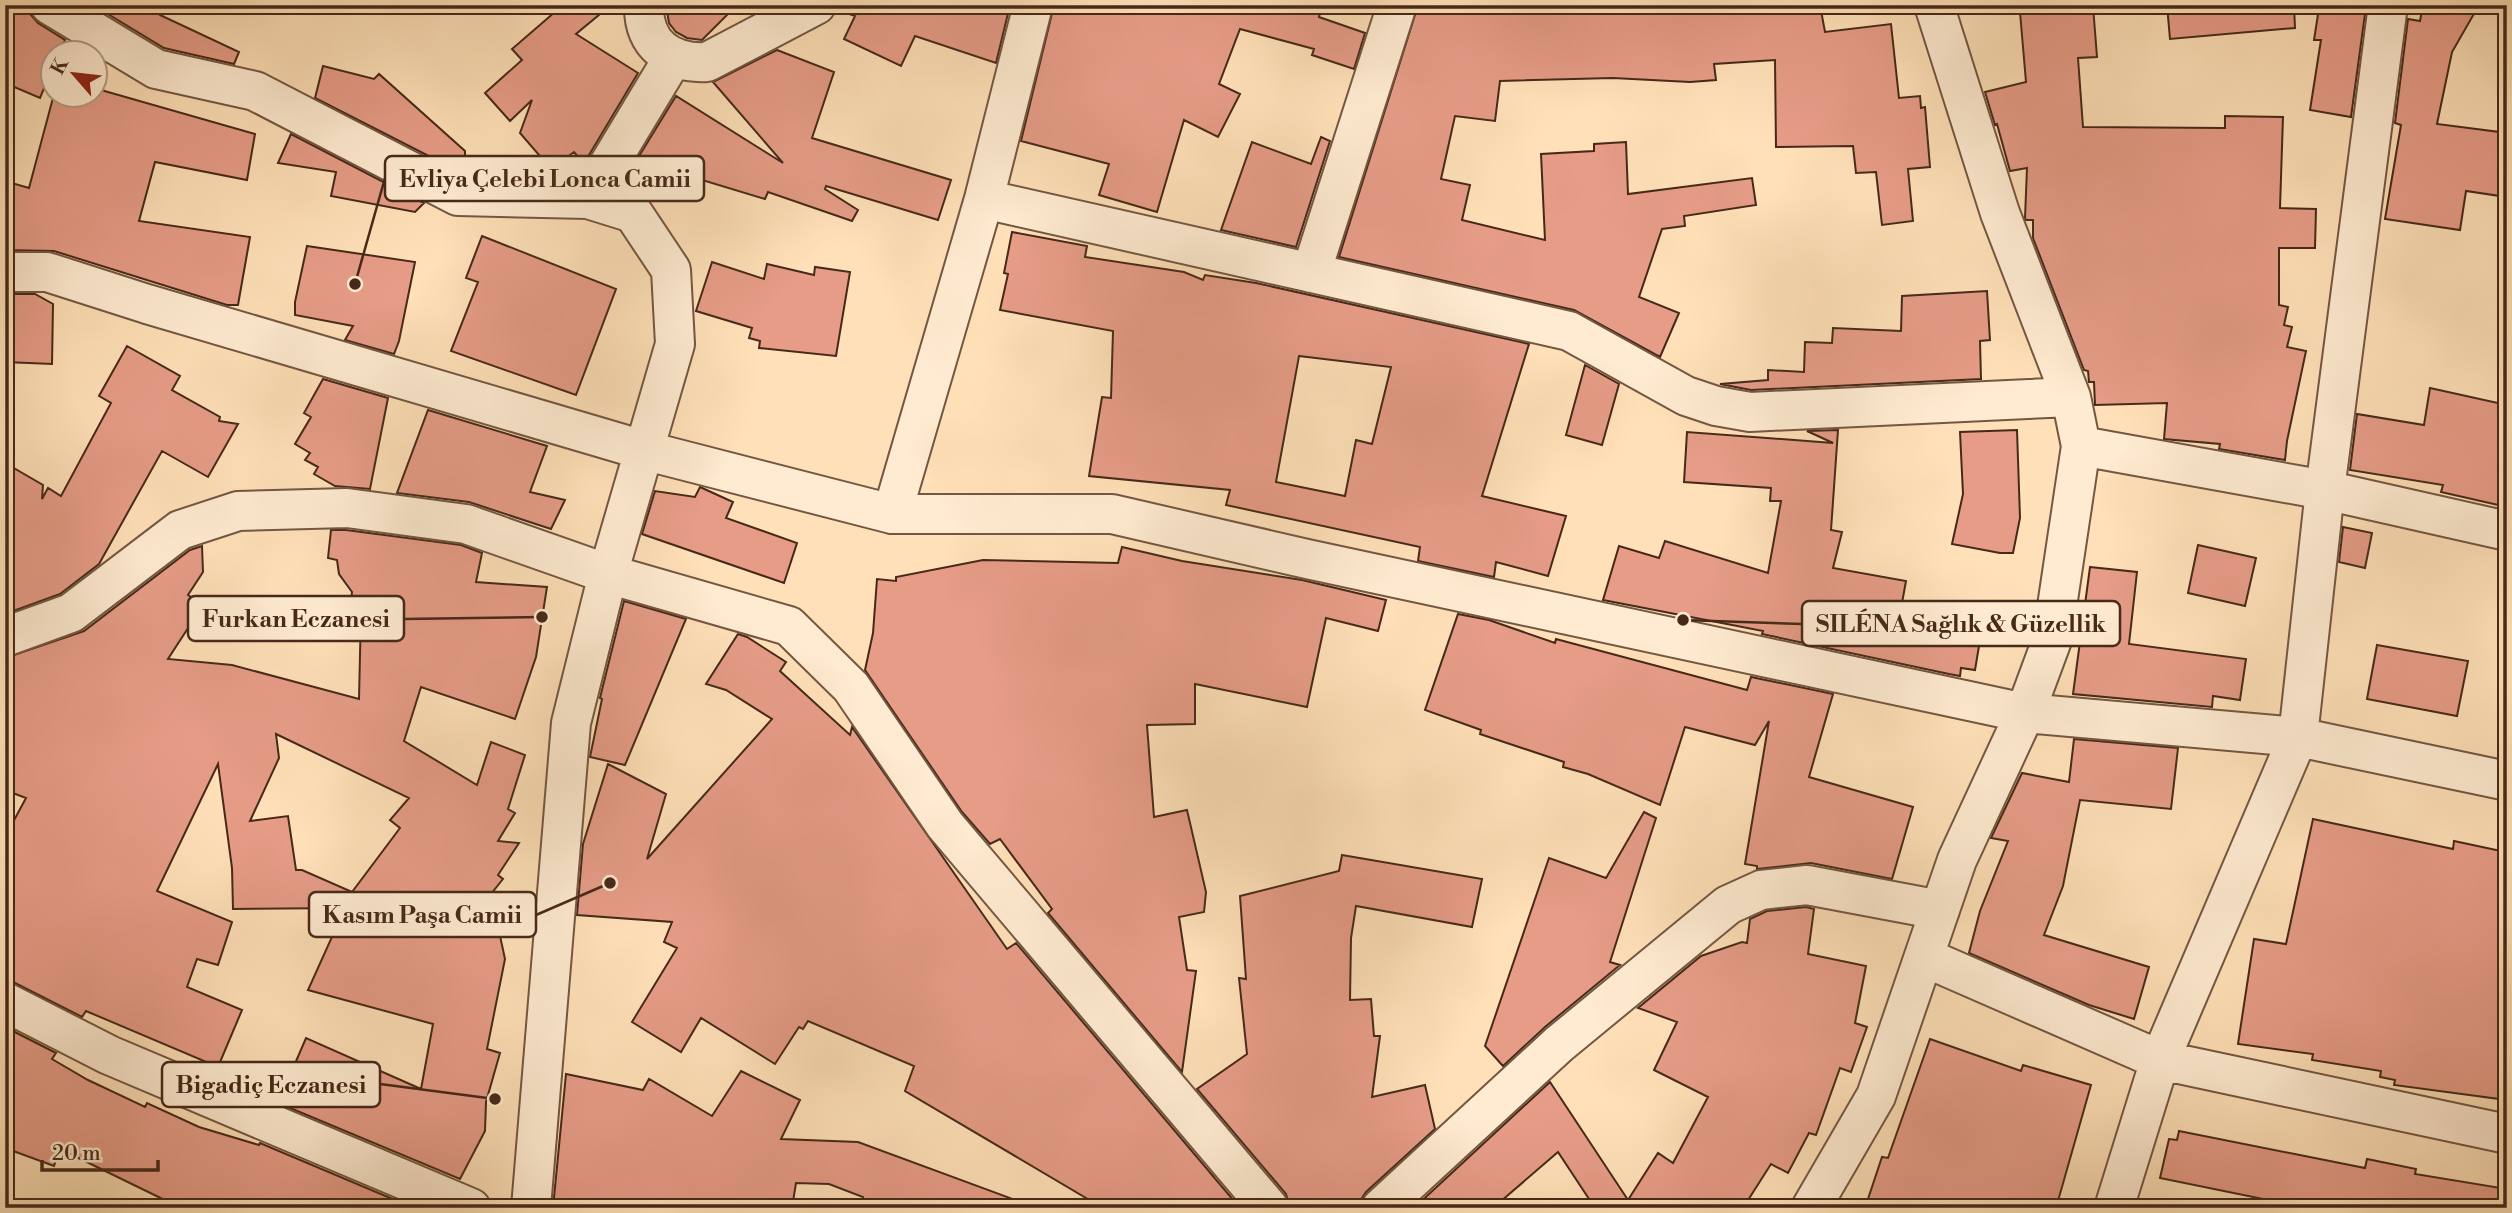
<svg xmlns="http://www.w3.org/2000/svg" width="2512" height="1213" font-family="'Libre Bodoni',serif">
  <rect width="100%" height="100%" fill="#ffe0b8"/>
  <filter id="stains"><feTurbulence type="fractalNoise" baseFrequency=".00286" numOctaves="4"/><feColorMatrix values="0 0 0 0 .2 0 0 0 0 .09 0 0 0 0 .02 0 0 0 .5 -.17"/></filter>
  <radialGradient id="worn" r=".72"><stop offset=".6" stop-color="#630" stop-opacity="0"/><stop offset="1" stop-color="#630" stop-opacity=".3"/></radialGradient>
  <path fill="#e69c87" stroke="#462919" stroke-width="2" fill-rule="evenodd" d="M5,5H28L31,15L38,23L65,40L60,52H52V69L40,98L5,83Z
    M93,5H165L160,15L239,52L234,64L164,48Z
    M563,5H611L576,34L638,73L589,155L582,161L574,152L551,169L520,133L532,100L510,121L485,93L522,60L512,49Z
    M666,5H737L702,40L687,38L676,32L669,23Z
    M842,5H1010L996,63L915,36L901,66L844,39L855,16L841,11Z
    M1054,5H1322L1319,17L1365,33L1354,69L1312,55L1314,49L1240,29L1219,84L1240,94L1218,137L1184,120L1157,212L1099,195L1109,164L1021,141Z
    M1418,5L1504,7L1553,5H1820L1825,32L1891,24L1899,98L1920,96L1921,108L1925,107L1930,167L1908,169L1913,221L1882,225L1876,172L1856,173L1853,146L1776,147L1775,60L1714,64L1716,80L1690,82L1613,78L1500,81L1495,121L1455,116L1441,179L1470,185L1462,220L1545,240L1541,154L1594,151V144L1626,142L1628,194L1752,178L1756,205L1684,216L1685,226L1662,229L1639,297L1679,313L1660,357L1574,310L1339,257Z
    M2167,5H2294L2295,28L2170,39Z
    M2423,5H2479L2452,52L2437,124L2507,133V151L2500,196L2466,191L2460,230L2385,219L2401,125L2395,123L2408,19L2420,21Z
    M2093,6L2097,57L2078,58L2083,127L2225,128V116L2283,117L2280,208L2316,209L2315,248H2279V305L2288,307L2284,325L2292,327L2287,347L2306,351L2287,441L2285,460L2219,449L2220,444L2164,439L2167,403L2095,405L2094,382H2089L2088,371L2084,370L2033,238V220H2026L2025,218L2027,168L2010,171L1997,124L1995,125L1985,92L2026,82L2020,12Z
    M2319,8L2365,14L2351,117L2310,110L2321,40H2314Z
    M777,50L834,72L812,138L951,180L938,220L826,186L825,189L858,210L852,221L768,192L765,199L656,166L648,160L644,166L636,161L676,96L783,163L713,82Z
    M323,66L374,79L379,74L465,151V164L458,171L315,98Z
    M94,88L255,134L247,180L155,162L139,221L250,237L238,305H227L54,251L5,250V181L29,188L54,94H94Z
    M291,134L424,203L415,212L331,196L336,172L278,163Z
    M1321,137L1330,141L1296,247L1221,230L1252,142L1311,164Z
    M1012,232L1087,246L1085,257L1184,272L1203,280L1205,275L1256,283L1529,344L1482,496L1566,516L1548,576L1496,562L1494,577L1418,561L1420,547L1226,505L1230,490L1089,476L1102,397L1111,398L1113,331L1000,310L1008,274L1004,273ZM1299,356L1391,367L1372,444L1356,440L1345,496L1276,482Z
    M482,236L616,289L576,395L451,351L478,282L466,278Z
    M307,246L415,262L399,341L394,354L345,340L353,326L295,315V302Z
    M712,262L764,279L767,264L814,275L815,267L850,272L836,356L759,348L760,341L749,338L752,328L696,311Z
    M1987,291L1990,340L1980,341L1981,379L1751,390L1720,384L1768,380V370L1804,372L1805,342L1832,343L1833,328L1901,331L1902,296Z
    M5,294H35L53,304L52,364L5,362Z
    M127,346L180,376L172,390L220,417L219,421L238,424L208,477L162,451L99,564L60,594L5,614V463L43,485L42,499L48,488L61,496L111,403L99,396Z
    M1585,365L1619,384L1602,445L1566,435Z
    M323,379L388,398L370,489L335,486L314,474L318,467L305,460L310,453L295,444L311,417L304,413Z
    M2430,388L2507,405V507L2441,492L2443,485L2350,470L2357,414L2424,425Z
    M428,410L547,446L530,492L565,500L551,529L469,502L397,493Z
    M1838,430L1831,530L1842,532L1833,568L1906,581L1902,603L1984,616L1975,670L1961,668L1960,676L1949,674L1762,634L1763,631L1603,600L1619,546L1659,558L1665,541L1768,573L1781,501H1770L1771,488L1684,482L1687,432L1833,443L1807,431Z
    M2017,430L2020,518L2013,553H2000L1952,544L1963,494L1960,432Z
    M700,487L733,502L726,518L797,543L784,583L642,534L655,491L695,497Z
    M2343,527L2372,533L2365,568L2339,562Z
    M331,530H346L461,545L482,553L476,582L547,587L536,657L515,719L421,687L404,741L477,785L491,742L525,755L508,809L515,813L498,841L519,843L498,875L503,879L491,894L505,959L487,1049L500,1053L486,1102L485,1131L460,1179L278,1103L306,1038L421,1089L433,1024L308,990L345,908L233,909L232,868L218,764L157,891L232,922L218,965L197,959L187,987L242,1010L218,1067L86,1011L82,1017L15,983L5,980V837L26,798L5,790V658L84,631L190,550L202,546L203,572L188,595L203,605L168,659L232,665L359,699L361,610L351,600L352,592L339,574L337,560L328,558ZM276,734L409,798L390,820L400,828L352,892L302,870H296L288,816L250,821L279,758Z
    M2198,545L2256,558L2245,606L2188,593Z
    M1122,547L1182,561L1302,580L1386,600L1378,631L1326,618L1307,707L1195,684V724L1147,725L1154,817L1187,810L1206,892L1204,912L1179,917L1187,970L1196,971L1182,1072L1048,913L1052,909L1000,839L990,844L962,812L865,670L873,633L877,579L896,581V577L983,560L1118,563Z
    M2090,567L2137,572L2129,644L2246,659L2240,700L2213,696L2212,707L2073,694Z
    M624,601L686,619L625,765L590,757L602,699L600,698Z
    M1458,614L1489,620L1555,643L1556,639L1747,690L1751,677L1833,694L1809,777L1913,807L1892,879L1811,863L1757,869V866L1745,864L1769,721L1755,745L1685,727L1660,805L1588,774L1563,767L1564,762L1480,734L1481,730L1425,710Z
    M738,634L747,637L786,662L780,671L850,735L852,727L1007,949L1016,943L1240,1208H1103L905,1091L914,1066L808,1021L803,1029L799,1027L775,1064L701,1018L681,1052L632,1022L677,948L664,942L672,922L577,915L583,844L608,764L666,794L647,859L772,719L726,690L706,684Z
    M2377,645L2468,661L2457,716L2367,699Z
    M2074,739L2178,748L2171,809L2080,800L2063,886L2044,935L2149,967L2134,1019L2089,1005L1969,953L1980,911L2008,841L1991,838L2022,773L2069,782Z
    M1644,812L1656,818L1610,962L1620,965L1545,1027L1503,1066L1485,1046L1549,858L1606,878Z
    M2313,819L2453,849L2454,841L2501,851L2500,857L2507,858V1100L2394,1085L2395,1080L2380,1077L2381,1071L2312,1060L2313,1054L2238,1044L2254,939L2286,944Z
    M1342,855L1482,879L1472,927L1356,906L1351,938L1350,1000L1371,999L1374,1036H1380L1372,1097L1425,1085L1435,1129L1366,1192L1360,1201V1208H1290L1286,1194L1197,1089L1247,1054L1239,978L1246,979L1240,896L1339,871Z
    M1806,907L1814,909L1808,954L1866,966L1855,1023L1867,1027L1851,1072L1840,1068L1816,1135L1809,1133L1788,1173L1771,1164L1743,1208H1595L1558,1152L1493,1208H1414L1550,1082L1628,1200L1658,1153L1673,1163L1708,1097L1654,1070L1677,1022L1638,1008L1701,956L1742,942L1747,943L1750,919L1767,911Z
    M5,1027L56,1053L52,1059L88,1080L145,1107L147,1103L199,1127L259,1145L260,1143L414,1208H181L60,1149L54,1166L5,1148Z
    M1930,1039L2021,1071L2023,1065L2091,1085L2056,1208H1865L1882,1157L1888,1158Z
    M741,1071L800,1100L781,1139L858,1142L1026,1204V1208H859L863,1197L829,1184L796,1183L792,1208H553L566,1074L643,1090L649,1079L712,1116Z
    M2179,1131L2365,1168L2367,1159L2416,1169L2415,1174L2507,1189V1208H2266L2268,1200L2160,1178L2169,1139L2177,1140Z"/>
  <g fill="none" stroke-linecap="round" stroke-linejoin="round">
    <g stroke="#745741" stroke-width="42">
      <path id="minor" d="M50,5L156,69L255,91L458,196L588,199L633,213L671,270L675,344L608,574L571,723L531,1208
        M644,5C643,45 670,64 707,62L816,5
        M588,199L673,58
        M984,199L1569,331L1686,396L1716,406L1750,412L2071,397
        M5,272H47L147,304L643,450L892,514H1112L1307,559L2025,713L2298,737L2507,781
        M1311,273L1397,5
        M2081,446L2325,490L2507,531
        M892,514L984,199L1033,5
        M5,637L71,613L180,530L238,511L347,508L466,524L608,574L789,626L851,687L945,825L1269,1208
        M1924,957L2160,1060L2507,1134
        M5,1002L109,1055L471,1208
        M1381,1208L1559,1044L1728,905L1761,890L1807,885L1940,910
        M1811,1208L1876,1096L1957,860L2025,713L2052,640L2081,446L2071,397L2000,213L1934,5
        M2114,1208L2160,1060L2298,737L2325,490L2388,5"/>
    </g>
    <use href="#minor" stroke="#ffebd1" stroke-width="38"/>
  </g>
  <path fill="none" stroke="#462919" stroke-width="2.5" d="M355 284L385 178M542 617L404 619M1683 620L1802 624M610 883L536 915M495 1099L380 1084"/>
  <g fill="#462919" stroke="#ffebd1" stroke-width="2.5">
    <circle cx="355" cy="284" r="7"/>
    <circle cx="542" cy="617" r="7"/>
    <circle cx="1683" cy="620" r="7"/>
    <circle cx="610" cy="883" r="7"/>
    <circle cx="495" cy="1099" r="7"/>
  </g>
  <g fill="#ffebd1" stroke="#462919" stroke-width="2.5">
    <rect x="385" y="156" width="319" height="45" rx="7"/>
    <rect x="188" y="596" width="216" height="45" rx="7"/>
    <rect x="1802" y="601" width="318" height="45" rx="7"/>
    <rect x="309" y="892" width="227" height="45" rx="7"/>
    <rect x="162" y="1062" width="218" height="45" rx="7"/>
  </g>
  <g font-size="24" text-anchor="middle" font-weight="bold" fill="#462919">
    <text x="545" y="187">Evliya Çelebi Lonca Camii</text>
    <text x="296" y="627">Furkan Eczanesi</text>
    <text x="1961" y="632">SILÉNA Sağlık &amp; Güzellik</text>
    <text x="422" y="923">Kasım Paşa Camii</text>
    <text x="271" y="1093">Bigadiç Eczanesi</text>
  </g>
  <rect width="2512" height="1213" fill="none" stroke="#ffe0b8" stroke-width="28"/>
  <rect x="7" y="7" width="2498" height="1199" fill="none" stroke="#462919" stroke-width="3.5"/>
  <rect x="14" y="14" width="2484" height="1185" fill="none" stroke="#462919" stroke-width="2"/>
  <g transform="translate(74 74) rotate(298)"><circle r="33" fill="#ffebd1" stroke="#b59d87" stroke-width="2"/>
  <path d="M0-5L12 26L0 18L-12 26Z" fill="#8f2418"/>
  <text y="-10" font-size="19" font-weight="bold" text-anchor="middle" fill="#462919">K</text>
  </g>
  <path d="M42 1160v10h116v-10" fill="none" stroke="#462919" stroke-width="3.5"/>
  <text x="52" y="1160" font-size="21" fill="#462919" stroke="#ffebd1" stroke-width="5" paint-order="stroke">20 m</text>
  <rect width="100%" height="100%" filter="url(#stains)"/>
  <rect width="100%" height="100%" fill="url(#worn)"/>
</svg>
